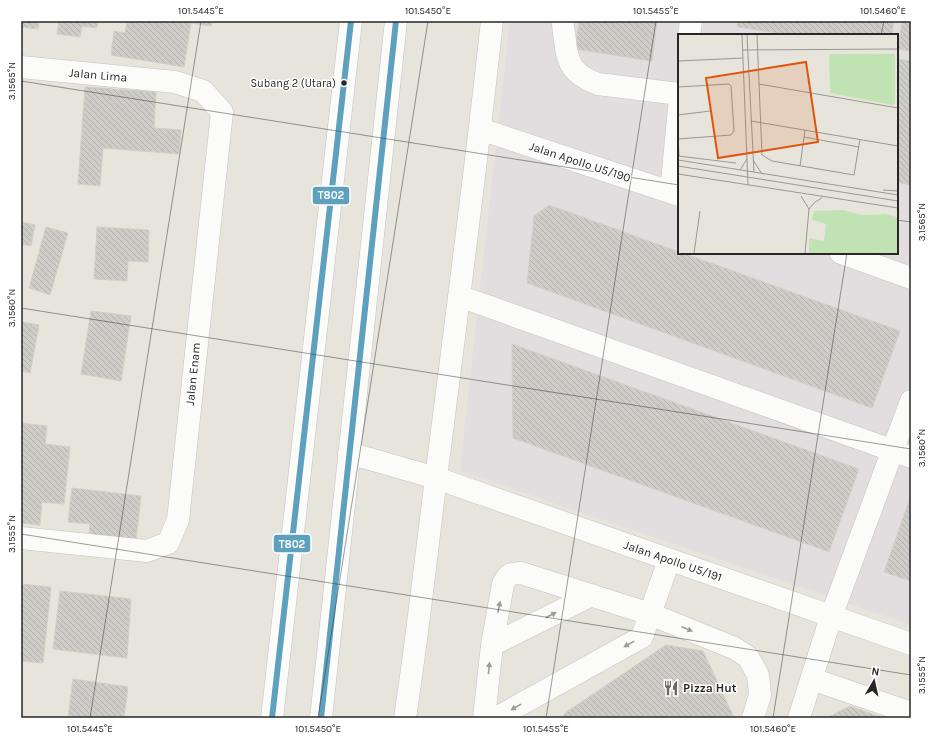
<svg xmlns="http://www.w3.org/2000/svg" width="932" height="739" font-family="Karla,sans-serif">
  <defs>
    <pattern id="building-back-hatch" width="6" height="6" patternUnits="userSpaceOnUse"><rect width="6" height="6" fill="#cfcdc8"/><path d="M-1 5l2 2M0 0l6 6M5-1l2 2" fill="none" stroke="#b2b0ac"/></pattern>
  </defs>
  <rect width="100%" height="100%" fill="#e7e4dc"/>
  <path fill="#e2dedf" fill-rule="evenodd" d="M510,21H911V625L460,471ZM679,35H897V253H679Z"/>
  <path fill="url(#building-back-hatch)" stroke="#d2cfc8" d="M21,21H39L38,29L21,27Z
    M59,21H98L97,28L82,26L80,37L57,34Z
    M127,21H212L211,26L191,23L184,67L111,55L114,31L125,33Z
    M579,21H657L652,61L575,49Z
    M738,21H894L892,35H790L737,27Z
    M902,21H911V51L898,49Z
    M897,59L911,61V185L897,182Z
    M85,87L156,92L154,128L181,130L179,154L103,148L100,186L78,184Z
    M549,205L679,252V253H683L900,331L872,408L527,283L534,216Z
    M21,222L35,225L31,246L21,244Z
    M46,227L68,233L50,295L29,288Z
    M97,227L149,230L148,262L128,261L127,281L94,279Z
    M91,311L131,316L121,381L81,374Z
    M21,322L39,325L30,373L21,371Z
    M512,344L859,469L829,552L513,438Z
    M21,423L47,426L45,444L70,447L64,504L42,502L40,525L21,523Z
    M72,488L141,496L136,540L89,535L90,524L68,522Z
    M911,495V581L884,572Z
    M21,584L51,587L43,663L21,661Z
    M60,591L131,599L127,658L53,649Z
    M666,645L703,651L734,718H563L565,713Z
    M73,679L128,687L124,718H68Z
    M850,706L883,718H827Z"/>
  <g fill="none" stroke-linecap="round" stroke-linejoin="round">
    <g stroke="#c4c2c2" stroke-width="23">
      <path id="minor" d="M563,21C563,27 564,34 565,40C567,65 574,75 598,84L679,94
        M689,35L691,21
        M21,67L175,82L203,91L222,112L178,520L168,543L147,551L21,538
        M480,129L679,195
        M671,192L679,108
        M841,253L911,278
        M459,296L911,457
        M349,453L436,478L911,644
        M492,645L592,595
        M812,679L911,713
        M272,718L351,21
        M321,718L396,21
        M405,718C418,633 427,548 438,462C457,315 476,168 492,21
        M484,718L492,645L503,584C508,573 510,574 521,573L650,614L734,648L748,657L758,675L760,695L753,718
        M496,718L642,637L669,560
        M799,718L831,617L911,401"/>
    </g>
    <use href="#minor" stroke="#fbfbfa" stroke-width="22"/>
    <g stroke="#fff" stroke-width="9">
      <path id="bus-1" d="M272,718L351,21
        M321,718L396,21"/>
    </g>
    <use href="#bus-1" stroke="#5ea1bf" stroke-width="6"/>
  </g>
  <defs><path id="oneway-solid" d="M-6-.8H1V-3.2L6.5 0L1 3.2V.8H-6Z"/></defs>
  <g fill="#9c9c9b">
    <use href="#oneway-solid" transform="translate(499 607) rotate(-79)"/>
    <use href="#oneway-solid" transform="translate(551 615) rotate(-27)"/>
    <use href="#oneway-solid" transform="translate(687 629) rotate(22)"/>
    <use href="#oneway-solid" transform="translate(629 644) rotate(151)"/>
    <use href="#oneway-solid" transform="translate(489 668) rotate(-84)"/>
    <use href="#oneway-solid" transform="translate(516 707) rotate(151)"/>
  </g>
  <path fill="none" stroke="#272727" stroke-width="1" stroke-opacity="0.45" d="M881,35L884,21M21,81L679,185M897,220L911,222M21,308L911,449M21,534L911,675M90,718L201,21M318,718L428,21M546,718L656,21M773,718L847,253"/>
  <defs>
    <g id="restaurant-bare" transform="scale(1.2)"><path d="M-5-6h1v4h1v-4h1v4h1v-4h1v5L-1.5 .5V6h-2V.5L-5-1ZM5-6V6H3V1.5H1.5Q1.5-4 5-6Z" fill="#6a6966" stroke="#fff" stroke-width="2.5" paint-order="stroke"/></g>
  </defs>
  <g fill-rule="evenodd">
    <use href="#restaurant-bare" x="671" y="688"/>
  </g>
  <circle fill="#272727" stroke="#fff" stroke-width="1.5" cx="344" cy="83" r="3.5"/>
  <g text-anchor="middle" stroke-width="3" stroke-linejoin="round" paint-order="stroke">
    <g font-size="11" fill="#272727" stroke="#fff" text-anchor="end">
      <text x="336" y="87">Subang 2 (Utara)</text>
    </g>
    <g font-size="12" fill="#272727" stroke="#fff">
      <text transform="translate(98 75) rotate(5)" y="4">Jalan Lima</text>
      <text transform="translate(580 162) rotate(18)" y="4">Jalan Apollo U5/190</text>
      <text transform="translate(193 374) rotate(-84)" y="4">Jalan Enam</text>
      <text transform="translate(673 561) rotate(19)" y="4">Jalan Apollo U5/191</text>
    </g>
    <g font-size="12" font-weight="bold" fill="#272727" stroke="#fff" text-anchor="start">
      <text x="683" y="692">Pizza Hut</text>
    </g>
  </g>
  <g transform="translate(678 34)">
    <rect width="220" height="220" fill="#e7e4dc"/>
    <path d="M165,176L184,181L207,180L219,183L220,219H131V204L146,207L148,190L134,186L136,177Z" fill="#c1e3b3"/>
    <path d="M151,20H217V69L215,71L152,59Z" fill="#c1e3b3"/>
    <path fill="none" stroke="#9a9894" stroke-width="1" d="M64,1L70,151M69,1L76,138M79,1L84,121L94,127L176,141L182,105M65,16L220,15M0,27L65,24M81,50L220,74M0,53L51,50L53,52L56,97L53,101L0,105M0,81L32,77M73,87L220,112M126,103L181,113M0,104L1,122M220,112V65M0,122L58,129M0,126L220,161M75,126L84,140M0,132L220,167M122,132L127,96M62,136L69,125M0,140L220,174M205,156L220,157M123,162L131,175L127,219M131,175L137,168L144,164M16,219L22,177"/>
    <path fill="#de560d" fill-opacity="0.15" stroke="#de560d" stroke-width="2" d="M128,28L140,108L40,124L28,44Z"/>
    <rect width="220" height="220" fill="none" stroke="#272727" stroke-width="2"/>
  </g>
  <g stroke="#fff" stroke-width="1.5">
    <rect x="312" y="186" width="38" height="19" rx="4" fill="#5ea1bf"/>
    <rect x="273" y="534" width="38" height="19" rx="4" fill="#5ea1bf"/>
  </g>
  <g font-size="11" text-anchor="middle" font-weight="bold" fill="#fff">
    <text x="331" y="199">T802</text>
    <text x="292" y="548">T802</text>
  </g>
  <rect width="932" height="739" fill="none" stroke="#ffffff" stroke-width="44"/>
  <g transform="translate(874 681) rotate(9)" stroke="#ffffff" stroke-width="3" paint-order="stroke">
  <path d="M0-3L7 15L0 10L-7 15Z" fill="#272727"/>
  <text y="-6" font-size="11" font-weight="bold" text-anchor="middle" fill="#272727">N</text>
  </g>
  <rect x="22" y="22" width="888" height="695" fill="none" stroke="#272727" stroke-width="1.5"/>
  <g font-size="10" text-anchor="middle" fill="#272727">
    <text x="201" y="14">101.5445°E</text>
    <text x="428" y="14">101.5450°E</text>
    <text x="656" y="14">101.5455°E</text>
    <text x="883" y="14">101.5460°E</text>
    <text transform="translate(11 81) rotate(-90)" y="4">3.1565°N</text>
    <text transform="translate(921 222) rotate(-90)" y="4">3.1565°N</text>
    <text transform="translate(11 308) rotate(-90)" y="4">3.1560°N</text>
    <text transform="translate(921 448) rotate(-90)" y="4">3.1560°N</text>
    <text transform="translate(11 534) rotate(-90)" y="4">3.1555°N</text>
    <text transform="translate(921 675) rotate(-90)" y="4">3.1555°N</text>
    <text x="90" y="732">101.5445°E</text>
    <text x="318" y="732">101.5450°E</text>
    <text x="546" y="732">101.5455°E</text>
    <text x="773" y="732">101.5460°E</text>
  </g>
</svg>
